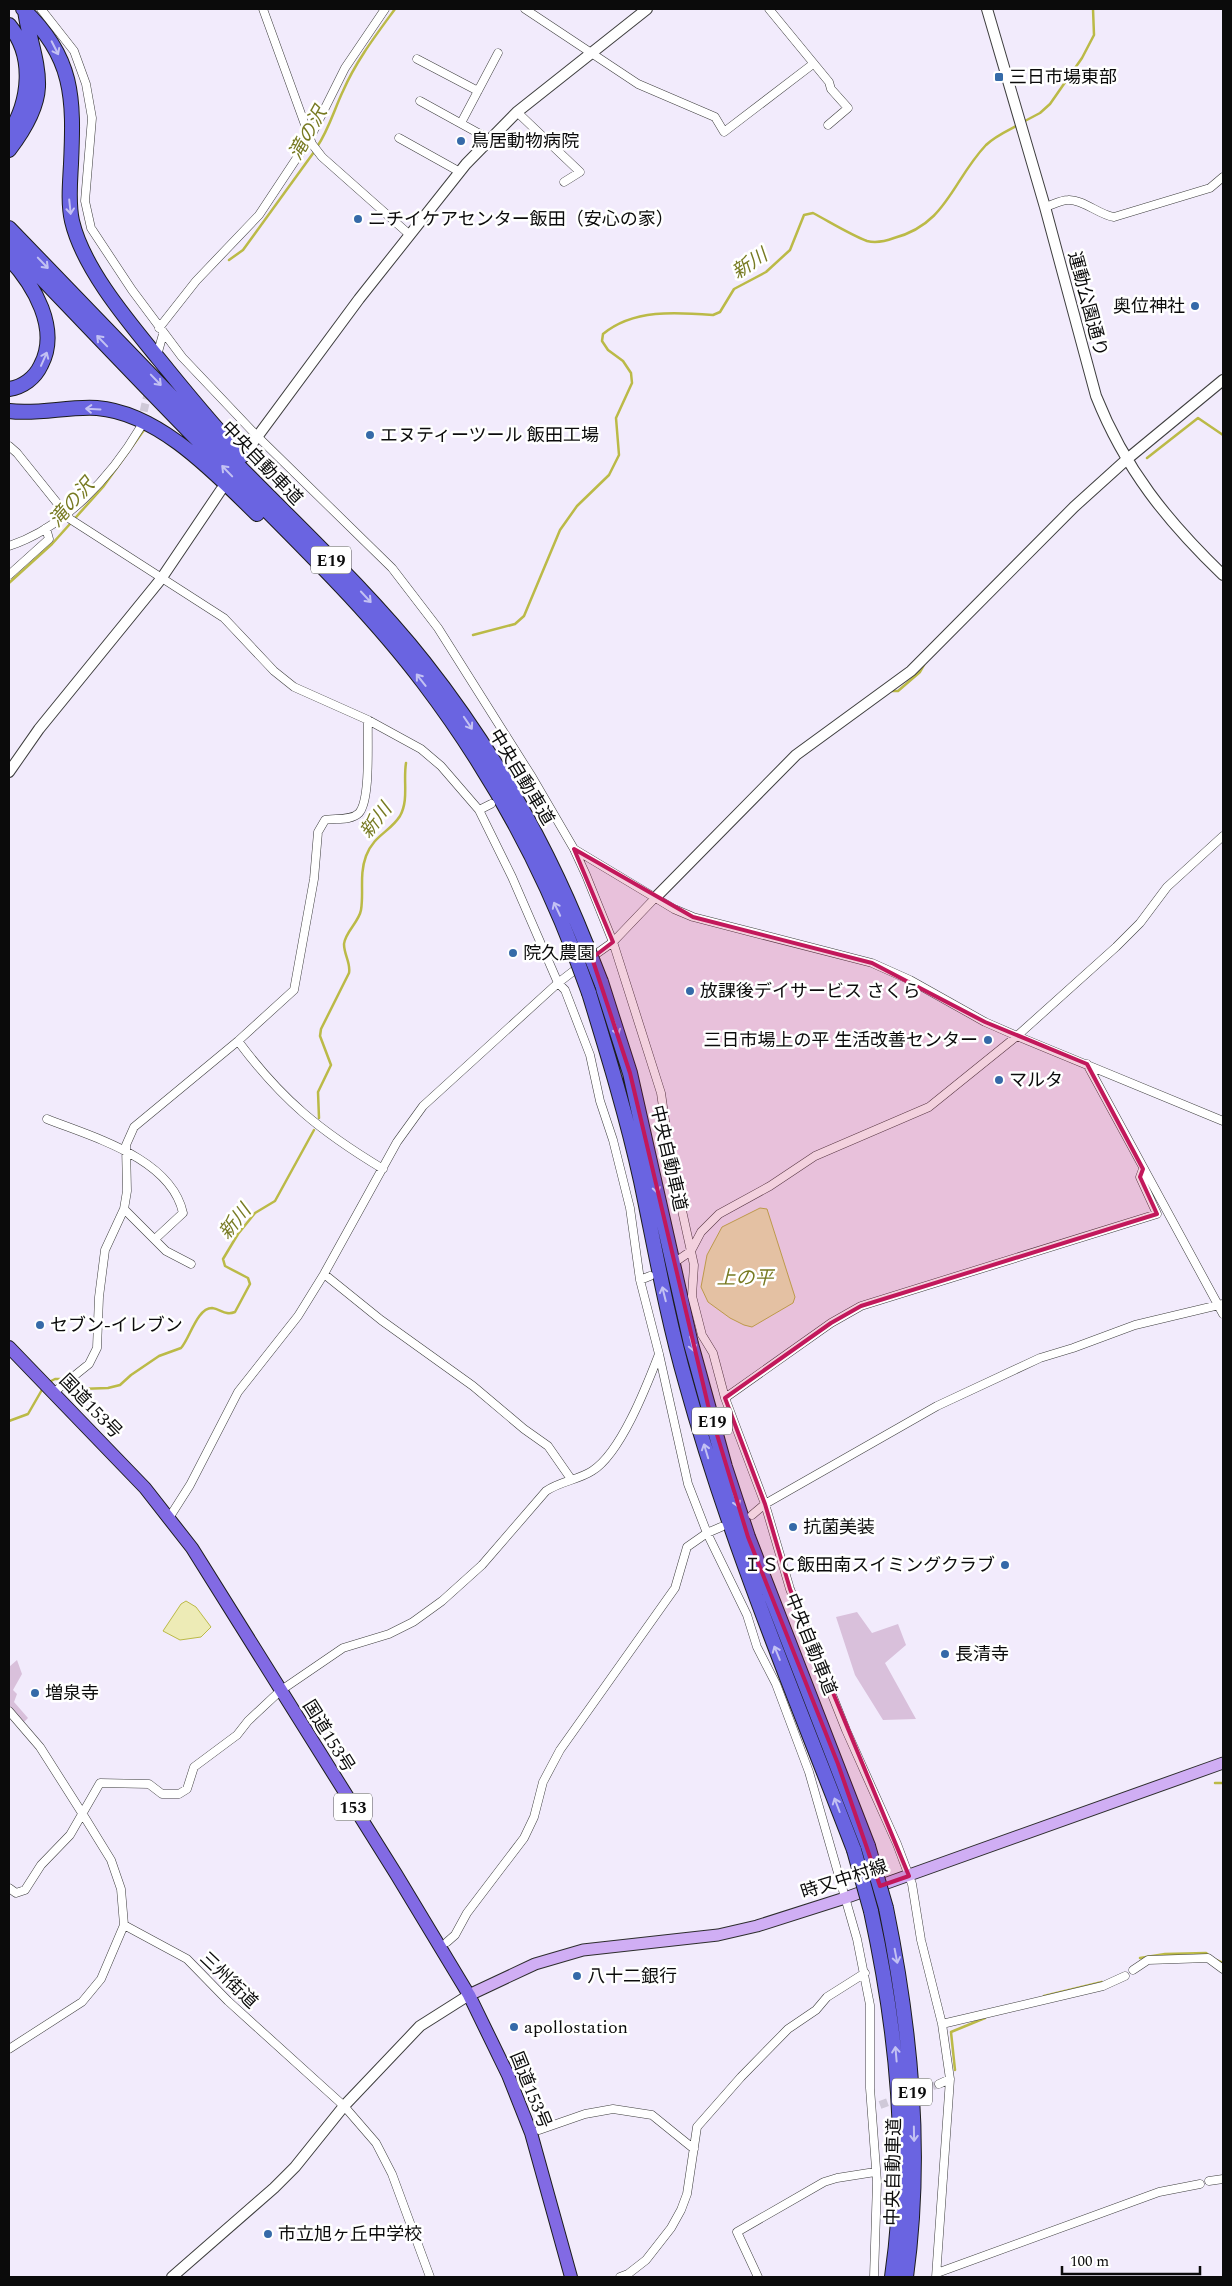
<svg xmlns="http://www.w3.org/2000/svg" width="1232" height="2286" font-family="Spectral,'Noto Sans JP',serif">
  <rect width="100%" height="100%" fill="#f2ebfc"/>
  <path fill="#d9c0db" d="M857,1612L872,1633L898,1624L906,1645L885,1663L916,1719L883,1720L855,1675L836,1617Z
    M17,1660L22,1674L13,1690L17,1694L14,1702L28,1718L24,1722L9,1706V1667Z"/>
  <path fill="#edebb6" stroke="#bbba47" d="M760,1208L767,1209L795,1297L793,1303L752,1327L744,1325L730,1318L708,1302L701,1287L707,1255L722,1227Z
    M186,1601L196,1607L211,1627L201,1637L180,1640L163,1631L181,1604Z"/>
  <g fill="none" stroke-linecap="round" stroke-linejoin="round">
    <path stroke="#bbba47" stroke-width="2.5" d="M1023,122L1040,113L1050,104L1082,58L1094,35L1093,9
      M317,147C329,129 334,110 343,91C356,61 376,35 395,9
      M229,260L243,250L314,152
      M1147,458L1198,418L1223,435
      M9,583L52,544L103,487L144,430
      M473,635L515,624L524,616L560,530L577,506L609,475L619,455L616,418L632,383L631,373L623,361L608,350L602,341L603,334C633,309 676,312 713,315L720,312L734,289L766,272L790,250L804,215L813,213C830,222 849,234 867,241C875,243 886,241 894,238C947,224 952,181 986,145C995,136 1007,131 1018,125
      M890,691H898L920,672L924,665
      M319,1118L318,1092L331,1065L320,1036L321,1029L349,973C351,963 344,955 344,944C345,932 359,922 361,910C364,892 359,875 366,856C374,835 390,832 400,816C409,800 403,781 406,763
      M49,1382L55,1379H63
      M74,1386L80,1389L108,1388L120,1385L131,1375L159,1356L181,1348C190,1338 197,1308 212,1308C221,1309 225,1316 235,1312L250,1284L248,1278L225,1266L223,1259L238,1234L255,1213L275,1201L314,1130
      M9,1421L28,1414L43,1388
      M1215,1783H1223
      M1140,1958L1165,1954L1206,1953L1209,1956
      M1216,1960L1223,1963
      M1044,1996L1102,1982
      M955,2070L951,2032L985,2018"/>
    <path stroke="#cfc9d8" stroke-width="8" stroke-dasharray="8 4" stroke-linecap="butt" d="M141,423L149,388
      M910,2094L939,2084
      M880,2105L899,2098"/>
    <g stroke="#3e3e3e" stroke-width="9">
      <path id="minor" d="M41,9L74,51L86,84L92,118L85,201L91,228L132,290L182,357L257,436L392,568L438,628L532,777L574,849L586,875L613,942L661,1093L670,1156L694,1265L692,1296L702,1335L713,1353L725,1398L765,1504L790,1589L846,1730L897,1844L912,1884L921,1940L942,2024L950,2079L936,2277
        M263,9L312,144L322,157L410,235
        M525,9L638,84L715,117L724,132L813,64
        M769,9L829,82L831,89L848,108L828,125
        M417,59L478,91
        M420,101L489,139
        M517,112L580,172L564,182
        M461,123L498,53
        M399,138L460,172
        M1045,207C1052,205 1061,200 1068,200C1083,199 1099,215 1114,217L1210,188L1223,177
        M159,328L196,281L259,215L310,138L345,68L385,9
        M158,352L163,334
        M9,446L17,453L70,519L224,618L274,671L294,687L368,720L421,749L441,766L479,810L512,877L558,983L565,990L590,1055L600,1101L613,1140L630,1208L640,1280L659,1354L688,1484L707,1533L747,1615L757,1647L776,1684L809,1772L857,1939L870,2005V2088L877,2182L874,2277
        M9,546C64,528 111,477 140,428
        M9,575L49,539L46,528
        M518,788L532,777
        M479,810L491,804
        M574,849L674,909L693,917L872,963L910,980L985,1022L1017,1036L1223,1121
        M589,959L613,942L655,898
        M238,1041C282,1100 320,1131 383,1169
        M1087,1064L1223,1314
        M47,1119C92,1137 171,1158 183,1213L155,1239
        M124,1209L166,1251L191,1264
        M678,1260L691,1251L701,1232L719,1214L770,1186L815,1156L929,1107L1017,1036L1116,947L1140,923L1167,887L1223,836
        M324,1274L381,1320L473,1386L524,1429L548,1446L571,1479
        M640,1280L650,1276
        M53,1393L89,1364L97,1348L99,1297L105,1250L124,1209L127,1191L126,1145L134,1127L238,1041L294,990L314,879L318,832L325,820C335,818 351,821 359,813C371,799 367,741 368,720
        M725,1398L831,1323L861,1306L1157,1214L1140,1177L1143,1169
        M752,1515L765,1504L937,1406L1040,1358L1073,1348L1135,1325L1223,1304
        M169,1518L190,1485L238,1392L298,1316L324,1274L397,1142L423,1106L558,983L580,966
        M9,1711L40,1747L82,1813L111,1860L121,1889L124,1925L101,1979L82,2002L9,2049
        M9,1888L16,1893L25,1890L41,1865L70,1835L100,1783L149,1784L162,1794H179L187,1789L194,1767L237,1735L248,1721L280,1691L343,1648L389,1634L413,1622L442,1601L482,1565L546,1491C561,1481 578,1480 592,1471C621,1453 647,1385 659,1354
        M124,1925L187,1959L228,2001L344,2106L376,2143L392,2174L430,2277
        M447,1942L455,1935L467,1913L524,1838L534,1817L543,1782L560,1750L675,1588L687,1547L707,1533L721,1527
        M1133,1970L1148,1960L1208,1958L1223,1969
        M942,2024L1103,1986L1125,1976
        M939,2084L950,2079
        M539,2130L585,2114L613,2109L652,2115L694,2149
        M1209,2181L1223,2179
        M937,2273L1159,2192L1200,2184
        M620,2277L628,2274L646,2260L671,2228L681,2210L687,2194L697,2127L741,2077L788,2029L816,2010L827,1997L865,1973
        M758,2277L737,2232L824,2182L837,2178L875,2172"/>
    </g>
    <g stroke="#3e3e3e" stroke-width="12">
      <path id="tertiary" d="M987,9L1045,207L1096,396C1125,469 1167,521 1223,575
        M246,452L359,299L466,164L517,112L647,9
        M9,772L39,729L161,579L221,490
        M655,898L796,755L911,671L1074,507L1126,460L1223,380
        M172,2277L274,2188L295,2167L344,2106L420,2026L469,1995"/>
    </g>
    <g stroke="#2d2d2d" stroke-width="13">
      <path id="secondary" d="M469,1995L535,1964L583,1950L718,1935L757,1926L845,1898L1223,1763"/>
    </g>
    <g stroke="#1c1c1c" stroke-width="14">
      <path id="trunk" d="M9,1347L145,1488L192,1548L396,1874L469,1995L508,2075L531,2133L571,2277"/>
    </g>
    <g stroke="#1c1c1c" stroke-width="16">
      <path id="motorway" d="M23,9C74,57 74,98 71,164C70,183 68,203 72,221C83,268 127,320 158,358C185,391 212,425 242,456
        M9,25C35,56 30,101 9,134
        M9,150C22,133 37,110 38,87C39,61 28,36 25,10
        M9,228C82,304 155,380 229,456C294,523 365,588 424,662C491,747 546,843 586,944
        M9,244C80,318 151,393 223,466C291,536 364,604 423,682C486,765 538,858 575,955
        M9,258C34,285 60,329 41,365C35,378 23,387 9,389
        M9,411C38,415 68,406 97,408C159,413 215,473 257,514
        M601,982L630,1073L691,1344L725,1467L748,1537L868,1846
        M589,993C608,1055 627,1117 641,1181C655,1248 667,1317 686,1383C730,1543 795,1696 854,1850
        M886,1908C911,2030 923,2153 906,2277
        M871,1911C897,2031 910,2154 892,2277"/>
    </g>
    <use href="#minor" stroke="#fff" stroke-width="8"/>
    <use href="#tertiary" stroke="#fff" stroke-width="10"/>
    <use href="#secondary" stroke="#d0aef4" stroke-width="11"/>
    <use href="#trunk" stroke="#826ae4" stroke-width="12"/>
    <use href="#motorway" stroke="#6a64e1" stroke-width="14"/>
    <g stroke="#1c1c1c" stroke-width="16" stroke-linecap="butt">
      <path id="motorway-bridge" d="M586,944L601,982
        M575,955L589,993
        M868,1846L886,1908
        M854,1850L871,1911"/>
    </g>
    <use href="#motorway-bridge" stroke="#6a64e1" stroke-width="14"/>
  </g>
  <defs><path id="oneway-shaft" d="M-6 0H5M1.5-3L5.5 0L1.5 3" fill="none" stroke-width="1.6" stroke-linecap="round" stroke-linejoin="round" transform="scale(1.25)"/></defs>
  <g stroke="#c3c1f3">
    <use href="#oneway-shaft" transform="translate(55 48) rotate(63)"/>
    <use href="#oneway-shaft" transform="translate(70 207) rotate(84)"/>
    <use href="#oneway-shaft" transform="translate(43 263) rotate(46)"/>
    <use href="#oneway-shaft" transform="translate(102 341) rotate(-134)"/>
    <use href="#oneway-shaft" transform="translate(44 359) rotate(-66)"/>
    <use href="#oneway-shaft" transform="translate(156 380) rotate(46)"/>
    <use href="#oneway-shaft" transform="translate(93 409) rotate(-177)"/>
    <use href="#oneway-shaft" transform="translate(227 471) rotate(-134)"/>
    <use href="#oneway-shaft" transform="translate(366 597) rotate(47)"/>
    <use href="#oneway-shaft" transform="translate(421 680) rotate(-128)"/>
    <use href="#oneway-shaft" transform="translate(468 723) rotate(56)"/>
    <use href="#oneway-shaft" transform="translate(557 909) rotate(-115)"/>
    <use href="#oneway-shaft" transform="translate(616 1028) rotate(73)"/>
    <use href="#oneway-shaft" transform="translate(656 1186) rotate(78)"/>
    <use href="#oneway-shaft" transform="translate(664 1294) rotate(-104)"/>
    <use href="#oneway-shaft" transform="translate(692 1344) rotate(76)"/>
    <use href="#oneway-shaft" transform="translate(706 1451) rotate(-107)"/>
    <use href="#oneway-shaft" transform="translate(736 1500) rotate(72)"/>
    <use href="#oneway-shaft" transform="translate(777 1653) rotate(-112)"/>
    <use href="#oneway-shaft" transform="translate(837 1805) rotate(-111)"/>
    <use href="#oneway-shaft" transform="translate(896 1956) rotate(79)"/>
    <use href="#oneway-shaft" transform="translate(896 2054) rotate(-95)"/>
    <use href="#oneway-shaft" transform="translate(914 2134) rotate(89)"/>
  </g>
  <path fill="#c2185b" fill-opacity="0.2" stroke="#c2185b" stroke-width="4" stroke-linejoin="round" d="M574,849L693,917L872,963L985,1022L1087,1064L1143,1169L1140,1177L1157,1214L861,1306L831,1323L725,1398L765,1504L790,1589L909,1876L880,1886L838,1764L748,1537L708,1405L630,1073L592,958L613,942Z"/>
  <g fill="#356aa8" stroke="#fff" stroke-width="2">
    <rect x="994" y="72" width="10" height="10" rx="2.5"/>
    <circle cx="461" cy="141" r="5"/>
    <circle cx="358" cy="219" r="5"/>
    <circle cx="1195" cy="306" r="5"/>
    <circle cx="370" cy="435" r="5"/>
    <circle cx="513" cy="953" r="5"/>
    <circle cx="690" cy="991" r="5"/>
    <circle cx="988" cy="1040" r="5"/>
    <circle cx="999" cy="1080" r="5"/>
    <circle cx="40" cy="1325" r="5"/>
    <circle cx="793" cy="1527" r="5"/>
    <circle cx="1005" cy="1565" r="5"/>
    <circle cx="945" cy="1654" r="5"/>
    <circle cx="35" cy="1693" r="5"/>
    <circle cx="577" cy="1976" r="5"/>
    <circle cx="514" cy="2027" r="5"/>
    <circle cx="268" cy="2234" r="5"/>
  </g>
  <g text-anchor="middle" stroke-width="5" stroke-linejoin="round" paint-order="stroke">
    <g fill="#fff" stroke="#545454" stroke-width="1">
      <rect x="311" y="546.5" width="40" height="27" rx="4"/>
      <rect x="692" y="1407.5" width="40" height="27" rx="4"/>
      <rect x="334" y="1793.5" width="38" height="27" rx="4"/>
      <rect x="892" y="2078.5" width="40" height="27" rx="4"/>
    </g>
    <g font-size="16" font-weight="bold" fill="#0b0b0b">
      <text x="331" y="566">E19</text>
      <text x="712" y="1427">E19</text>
      <text x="353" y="1813">153</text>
      <text x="912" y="2098">E19</text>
    </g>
    <g font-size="18" fill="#0b0b0b" stroke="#fff" text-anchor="start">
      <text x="1009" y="83">三日市場東部</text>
      <text x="471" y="147">鳥居動物病院</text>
      <text x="368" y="225">ニチイケアセンター飯田（安心の家）</text>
      <text x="1185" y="312" text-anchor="end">奥位神社</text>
      <text x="380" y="441">エヌティーツール 飯田工場</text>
      <text x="523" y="959">院久農園</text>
      <text x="700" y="997">放課後デイサービス さくら</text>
      <text x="978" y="1046" text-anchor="end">三日市場上の平 生活改善センター</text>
      <text x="1009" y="1086">マルタ</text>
      <text x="50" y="1331">セブン-イレブン</text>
      <text x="803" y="1533">抗菌美装</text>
      <text x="995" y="1571" text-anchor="end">ＩＳＣ飯田南スイミングクラブ</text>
      <text x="955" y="1660">長清寺</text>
      <text x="45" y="1699">増泉寺</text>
      <text x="587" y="1982">八十二銀行</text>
      <text x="524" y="2033">apollostation</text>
      <text x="278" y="2240">市立旭ヶ丘中学校</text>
    </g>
    <g font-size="18" fill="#0b0b0b" stroke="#fff">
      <text transform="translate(1088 304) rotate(75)" y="6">運動公園通り</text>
      <text transform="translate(262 463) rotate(46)" y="6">中央自動車道</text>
      <text transform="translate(522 777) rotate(59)" y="6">中央自動車道</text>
      <text transform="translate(669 1158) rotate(77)" y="6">中央自動車道</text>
      <text transform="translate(91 1406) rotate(46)" y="6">国道153号</text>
      <text transform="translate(811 1644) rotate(68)" y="6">中央自動車道</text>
      <text transform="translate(329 1736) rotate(58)" y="6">国道153号</text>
      <text transform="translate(844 1879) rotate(-18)" y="6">時又中村線</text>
      <text transform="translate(229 1980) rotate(44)" y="6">三州街道</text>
      <text transform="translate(531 2090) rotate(68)" y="6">国道153号</text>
      <text transform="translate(893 2172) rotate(-89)" y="6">中央自動車道</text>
    </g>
    <g font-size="19" font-style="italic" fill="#777a22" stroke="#fff">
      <text transform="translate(307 133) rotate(-61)" y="7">滝の沢</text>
      <text transform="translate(749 263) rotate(-33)" y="7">新川</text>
      <text transform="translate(71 502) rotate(-49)" y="7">滝の沢</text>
      <text transform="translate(375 820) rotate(-52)" y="7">新川</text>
      <text transform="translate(234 1221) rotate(-51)" y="7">新川</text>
      <text x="745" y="1284">上の平</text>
    </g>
  </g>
  <rect width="1232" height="2286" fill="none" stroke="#0b0b0b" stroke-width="20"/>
  <path d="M1062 2266v8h138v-8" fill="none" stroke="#0b0b0b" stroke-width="2.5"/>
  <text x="1070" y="2266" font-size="15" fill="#0b0b0b" stroke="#ffffff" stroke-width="4" paint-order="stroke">100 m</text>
</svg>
